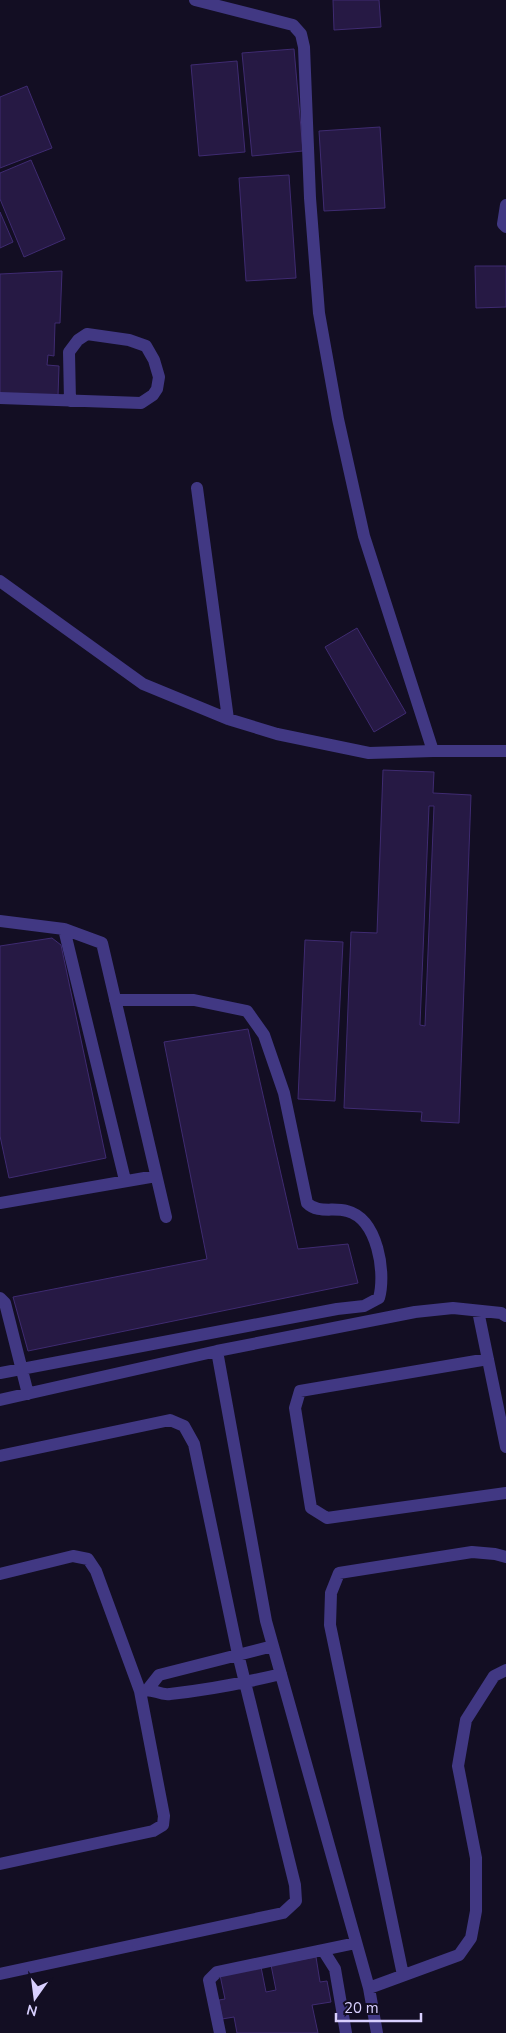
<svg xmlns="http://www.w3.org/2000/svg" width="506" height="2033" font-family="'Nunito Sans',sans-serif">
  <rect width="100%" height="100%" fill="#130e23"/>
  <path fill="#261944" stroke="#3f2b71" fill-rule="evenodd" d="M333,0H379L381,27L334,30Z
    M294,49L303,151L252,156L242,53Z
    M237,61L245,152L199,156L191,65Z
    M27,86L52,148L0,168V97Z
    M380,127L385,208L324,211L319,131Z
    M31,160L65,239L24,257L0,199V173Z
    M289,175L296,278L246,281L239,178Z
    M0,212L13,242L0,248Z
    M475,266H506V307L476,308Z
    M62,271L60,323H55L54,356L48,355L47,365L59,366L58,396L0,394V274Z
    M357,628L406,713L374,732L325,647Z
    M383,770L434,772L433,793L471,795L459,1123L421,1121L422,1112L344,1108L351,932L377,933ZM429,806H434L425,1026L420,1025Z
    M52,938L61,945L106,1158L9,1178L0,1136V946Z
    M305,940L343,942L335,1101L298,1099Z
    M248,1029L298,1249L348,1244L358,1283L28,1351L13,1297L207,1259L164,1042Z
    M316,1957L320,1982L327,1981L331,2002L312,2005L318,2033H237L234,2017L222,2019L219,2000L225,1999L220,1975L261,1967L266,1992L276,1990L271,1965Z"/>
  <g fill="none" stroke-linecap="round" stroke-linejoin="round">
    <path stroke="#413883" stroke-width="12" d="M506,205L503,224L506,227"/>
    <path stroke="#413883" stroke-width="12" d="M195,0L293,25L301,34L304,47L310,198L319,313L338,419L364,536L433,751
      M0,398L141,403L153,395L157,389L159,377L154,360L146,346L129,340L87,334L78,340L69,352L70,401
      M197,488L228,719
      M0,581L143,684L228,719L277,734L369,753L433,751H506
      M0,921L64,929L125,1180
      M64,929L102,943L166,1217
      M0,1203L156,1176
      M0,1298L5,1303L28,1394
      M478,1311L506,1447
      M217,1351L266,1621L369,1988L377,2033
      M488,1359L300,1391L295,1408L311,1508L327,1518L506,1493
      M0,1373L337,1309L364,1306L379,1298C386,1273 378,1219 347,1211C333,1207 318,1214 307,1203L284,1093L264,1035L247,1011L194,1000H115
      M0,1400L217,1351L415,1312L453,1308L501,1313L506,1316
      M0,1456L170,1420L184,1426L194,1444L238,1654L295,1885L296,1901L283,1913L0,1974
      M0,1574L73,1556L88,1559L96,1571L140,1691L164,1816L163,1825L153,1831L0,1864
      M148,1689L159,1675L273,1646
      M140,1691C153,1687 159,1696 170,1694C207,1690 244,1683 281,1674
      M323,1950L335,1969L346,2033
      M403,1975L330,1625L331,1593L339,1573L472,1552L495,1554L506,1557
      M369,1988L459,1955L471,1938L476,1911V1858L458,1766L466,1720L494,1676L506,1670
      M220,2033L209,1980L217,1972L356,1943"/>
  </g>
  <g transform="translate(35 1998) rotate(194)" stroke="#130e23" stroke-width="4" paint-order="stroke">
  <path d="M0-4L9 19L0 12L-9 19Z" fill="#d9d0ff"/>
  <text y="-8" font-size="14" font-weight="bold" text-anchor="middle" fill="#d9d0ff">N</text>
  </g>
  <path d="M336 2013v8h85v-8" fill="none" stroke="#d9d0ff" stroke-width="2.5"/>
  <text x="344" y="2013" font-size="15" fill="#d9d0ff" stroke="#130e23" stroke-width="4" paint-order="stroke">20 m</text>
</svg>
